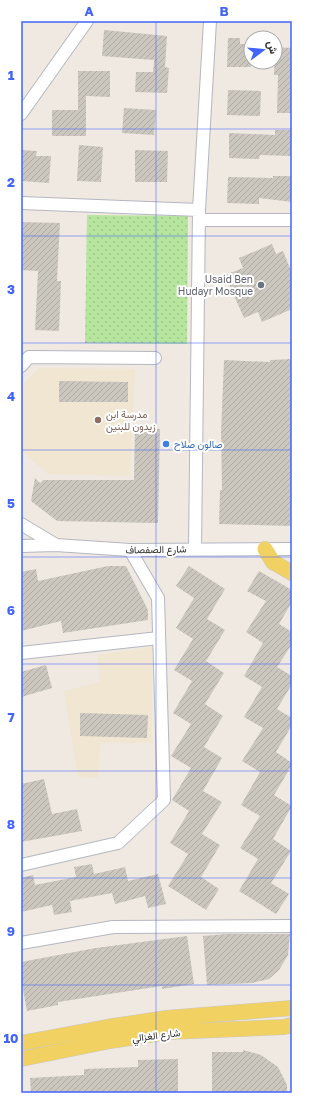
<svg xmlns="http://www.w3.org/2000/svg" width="313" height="1114" font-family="'Golos Text',Vazirmatn,sans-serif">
  <defs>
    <pattern id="grass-dots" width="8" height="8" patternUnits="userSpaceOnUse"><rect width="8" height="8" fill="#b6e59e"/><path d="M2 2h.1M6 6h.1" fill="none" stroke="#9dc588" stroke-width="1.8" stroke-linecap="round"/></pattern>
    <pattern id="building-hatch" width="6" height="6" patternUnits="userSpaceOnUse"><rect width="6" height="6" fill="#cbc7bf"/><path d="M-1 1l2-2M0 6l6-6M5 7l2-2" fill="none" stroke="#afaba4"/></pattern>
  </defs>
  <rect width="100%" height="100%" fill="#efe9e1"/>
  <path fill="#f0e6d1" d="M39,368L135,369L130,476L48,474L21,450V386Z
    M152,647V743H100L98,778L78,777L64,691L100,682L97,655Z"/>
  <path fill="url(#grass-dots)" d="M87,215L188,216L187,344L85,343Z"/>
  <path fill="url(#building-hatch)" d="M104,30L167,36L165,67L169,68L167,93L135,92L136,72H153L154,60L102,56Z
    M228,38H240V44H251V67H227Z
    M275,47L292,48V113H277L278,75H274Z
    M78,71H110V97L86,96V136H52V110H78Z
    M228,90L261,91L260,116L227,115Z
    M124,108L156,110L154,135L122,133Z
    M275,130H292V156L260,155L259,159L229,158V133L275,135Z
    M79,145L103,147L101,182L77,181Z
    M21,150L37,151L36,156H51L49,183L21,181Z
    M135,150L168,151L167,182H135Z
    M273,176H292V202L259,198V204L227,203L228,177L273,178Z
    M21,222L60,223L57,281H61L59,331L35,330L38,271L21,270Z
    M272,244L276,254L283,251L292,273V309L262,322L258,312L244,318L225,275L243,268L239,258Z
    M292,359V526L219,524L220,490H222L221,433L224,360L270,362V360Z
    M59,381L128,382V402H59Z
    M135,428L160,429L158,523L57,521L31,501L35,478L40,483L43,480H134Z
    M108,566H126L148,610V620L63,633L61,621L21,631V572L36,569L38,581Z
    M189,566L225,589L207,619L225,630L206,661L224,673L205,704L223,716L204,747L222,758L203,791L222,802L202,834L220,845L201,877L219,889L206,910L168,886L188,854L170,843L189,811L172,800L191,768L171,756L191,724L173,713L192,681L174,670L193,639L176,628L194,598L176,586Z
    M259,571L292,590V602L279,624L292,632V644L277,667L292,676V684L277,709L292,718V725L276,752L292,763V765L274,795L292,806L273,839L291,851L271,883L289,894L276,914L239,891L258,859L240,848L260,816L241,805L260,772L242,761L263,728L244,717L262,687L244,676L263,643L246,632L266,601L247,591Z
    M46,665L52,688L21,697V672Z
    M80,713L148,715L147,738L80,736Z
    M44,779L52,814L77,809L82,831L21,842V784Z
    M92,864L94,874L125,867L128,881L158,874L166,904L148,908L145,896L115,904L112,893L70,901L72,912L54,915L52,905L21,912V878L33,875L35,885L76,877L74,867Z
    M227,934H290L288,955L279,970L269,979L252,983L207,985L203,936Z
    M187,936L194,984L162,989V986L116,993L58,1002V1005L27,1011L21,978V962L96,948Z
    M243,1050L261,1055L278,1067L287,1085V1093H212V1052H243Z
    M178,1059V1093H31L30,1078L84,1075V1069L138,1067V1060Z"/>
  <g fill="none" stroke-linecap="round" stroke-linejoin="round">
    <g stroke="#b4b7c1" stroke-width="14">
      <path id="minor" d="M21,114L87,21
        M21,203L199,210
        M199,220H292
        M21,366L29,357L155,358
        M21,524L56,545
        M21,546L56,545L130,550L292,549
        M195,549L199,210L210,21
        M21,653L159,638
        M21,865L118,843L164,800L158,598L130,550
        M21,943L113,927L292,926"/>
    </g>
    <g stroke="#c9c9c9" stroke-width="16">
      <path id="major" d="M265,549L273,562L292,573
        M21,1043L107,1027L167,1018L292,1008
        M21,1059L110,1041L167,1032L284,1027L292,1025"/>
    </g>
    <use href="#minor" stroke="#fff" stroke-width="12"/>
    <use href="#major" stroke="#f2d163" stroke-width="15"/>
  </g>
  <path fill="none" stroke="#4264fb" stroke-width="1" stroke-opacity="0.55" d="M156,21V1093M21,129H292M21,236H292M21,343H292M21,450H292M21,557H292M21,664H292M21,771H292M21,878H292M21,985H292"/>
  <circle fill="#6b7280" stroke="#fff" stroke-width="1.5" cx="261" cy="285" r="4"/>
  <circle fill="#8d6e63" stroke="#fff" stroke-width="1.5" cx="98" cy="420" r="4"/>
  <circle fill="#3f7fe0" stroke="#fff" stroke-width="1.5" cx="166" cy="444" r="4"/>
  <g text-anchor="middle" stroke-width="4" stroke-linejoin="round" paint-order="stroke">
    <g font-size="10" fill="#5b616d" stroke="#fff" text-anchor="end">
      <text x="253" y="283">Usaid Ben<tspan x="253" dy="12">Hudayr Mosque</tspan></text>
    </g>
    <g font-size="10" fill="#785e54" stroke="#fff" text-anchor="start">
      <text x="106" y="418">مدرسة ابن<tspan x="106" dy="12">زيدون للبنين</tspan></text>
    </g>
    <g font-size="10" fill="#366cbe" stroke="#fff" text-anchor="start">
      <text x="174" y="448">صالون صلاح</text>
    </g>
    <g font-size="10" fill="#2e2e2e" stroke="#fff">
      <text transform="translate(156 549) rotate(-1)" y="4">شارع الصفصاف</text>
      <text transform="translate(156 1035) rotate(-7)" y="4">شارع الغزالي</text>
    </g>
  </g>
  <rect width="313" height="1114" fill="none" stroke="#ffffff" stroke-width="44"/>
  <g transform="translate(263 50) rotate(74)"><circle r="19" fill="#ffffff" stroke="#ababab"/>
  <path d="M0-3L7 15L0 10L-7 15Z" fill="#4264fb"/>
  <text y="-6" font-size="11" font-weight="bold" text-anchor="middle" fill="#2e2e2e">ش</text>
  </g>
  <rect x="22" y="22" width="269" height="1070" fill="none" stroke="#4264fb" stroke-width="1.5"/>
  <g font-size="13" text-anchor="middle" font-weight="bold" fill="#4264fb">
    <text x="89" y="16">A</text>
    <text x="224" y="16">B</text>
    <text x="11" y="80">1</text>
    <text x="11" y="187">2</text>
    <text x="11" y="294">3</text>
    <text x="11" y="401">4</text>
    <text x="11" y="508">5</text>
    <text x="11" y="615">6</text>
    <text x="11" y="722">7</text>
    <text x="11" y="829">8</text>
    <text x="11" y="936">9</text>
    <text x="11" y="1043">10</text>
  </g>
</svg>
